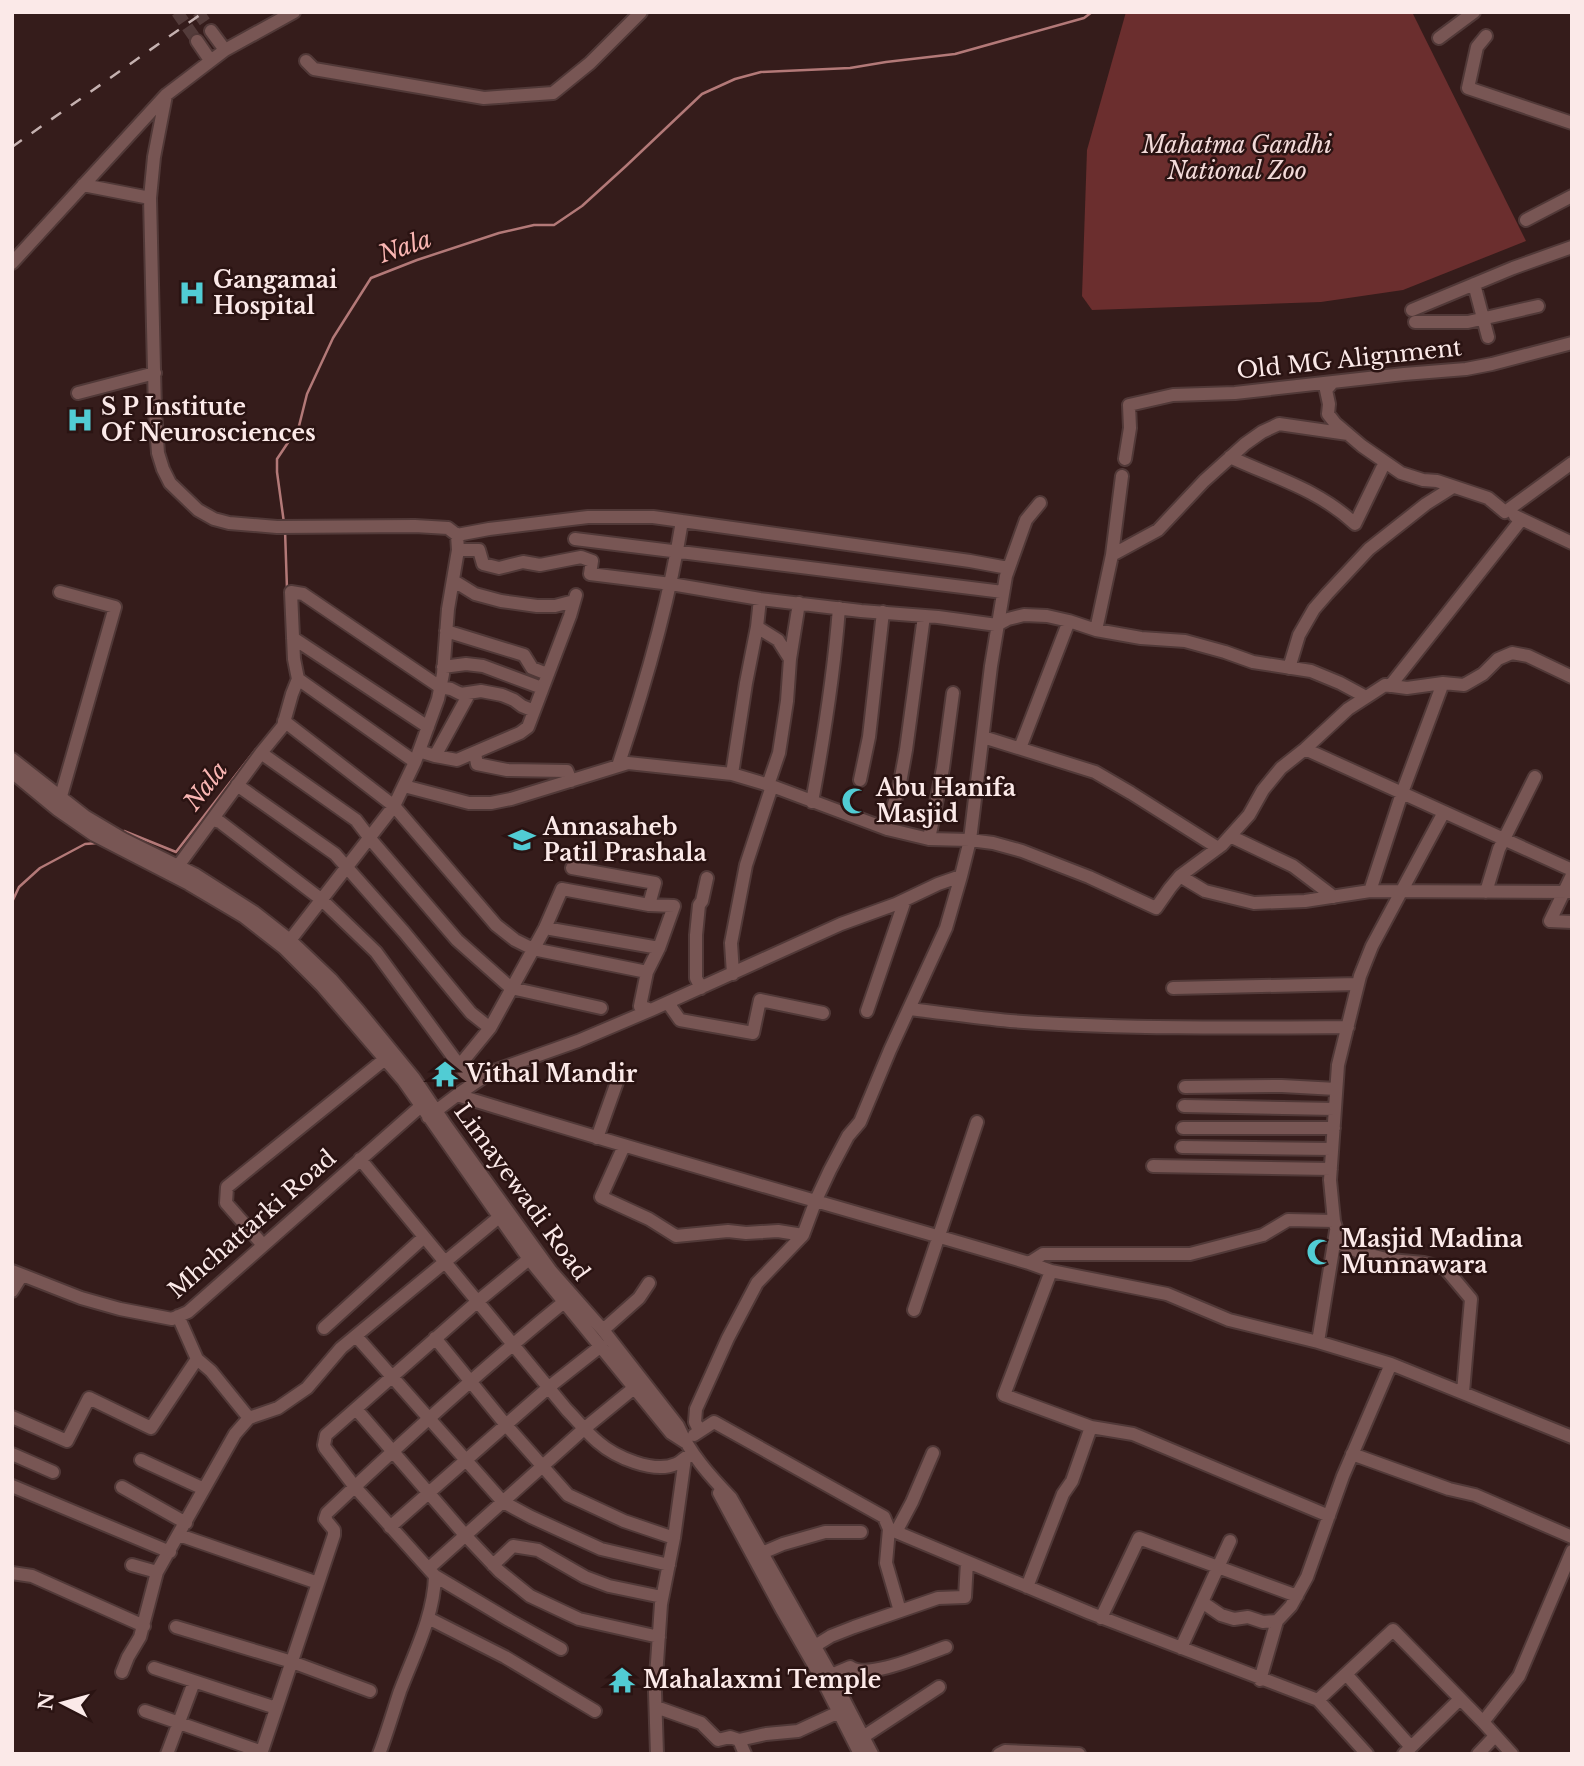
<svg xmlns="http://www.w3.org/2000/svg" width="1584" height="1766" font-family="'Libre Baskerville',serif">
  <rect width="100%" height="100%" fill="#351c1b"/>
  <path fill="#6b2e2e" d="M1126,12H1412L1526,241L1403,290L1321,302L1092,310L1082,296L1087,150Z"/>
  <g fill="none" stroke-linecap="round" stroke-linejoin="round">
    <path stroke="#b37978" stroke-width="2.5" d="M284,523L277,472V459L299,426L307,394L333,338L371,278L417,260L499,233L534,225H554L582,206L626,166L702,94L735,79L761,72L850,68L886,62L955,54L1084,18L1092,12
      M285,530L287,589
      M122,832L124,831L176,852L256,749
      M12,902L19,887L40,868L85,844L98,843"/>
    <path stroke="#533b3a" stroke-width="12" stroke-dasharray="12 6" stroke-linecap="butt" d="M177,12L197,41
      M198,12L211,31"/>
    <g stroke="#513938" stroke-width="16">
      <path id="minor" d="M211,31L225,50
        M1486,36L1477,47L1468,88L1572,123
        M1439,38L1474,12
        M197,41L210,60
        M306,61L314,69L484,98L553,93L590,63L641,12
        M83,185L150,198L155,412L158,453L163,469L170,483L198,510L214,519L229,523L277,527L415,526L448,528L457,535L458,550L448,609L443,674L438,699L415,762L394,806L284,948
        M150,198L154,157L166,95
        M1526,220L1572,196
        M12,263L166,95L225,50L294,12
        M1474,284L1488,337
        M1412,310L1513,268L1572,247
        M1415,322H1468L1538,306
        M1332,383L1326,390L1329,404L1328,414L1335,423L1362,446L1401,473L1423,480L1437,481L1488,498L1505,512L1572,463
        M78,393L155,373
        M1230,457C1275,478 1318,489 1355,524L1385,462
        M1125,459L1130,428L1129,405L1173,395L1235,393L1404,374L1466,369L1492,364L1572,343
        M1515,516L1572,543
        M457,535L489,529L588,517H653L970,561L1008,568
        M575,539L1003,592
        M458,550H479L483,564L499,568L523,562L540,565L581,557L592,561L590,574L671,584L760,599L861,611L938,617L997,625L1008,619L1024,615L1047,616L1069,621L1096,630L1141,638L1185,641L1225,652L1253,662L1311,671L1340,683L1366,697
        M1112,555L1158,530L1204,481L1245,444L1262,432L1279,424L1348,434
        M454,581L475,594L501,601L537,606H555L574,601
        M760,599L757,627L778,640L790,659L787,701L779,753L768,785
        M1096,630L1112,555L1122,476
        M446,631L524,655L532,668L547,674
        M293,638L428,727
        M790,659L799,603
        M443,667L466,664L483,666L542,688
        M1289,668L1299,635L1314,609L1327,594L1369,549L1426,504L1453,487
        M298,679L415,762
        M1390,686L1521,520
        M284,721L394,806L496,925L515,940L533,949L647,972
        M983,737L1095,772L1131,793L1218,848
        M1020,748L1069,621
        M1305,749L1572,870
        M419,751L435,756L457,760L520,733L528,727L570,616L576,595
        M261,753L356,820L372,841L457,940L511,988L601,1008
        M475,753L477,764L507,770L567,771L571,781
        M435,756L469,694
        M12,759L86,817L123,839L196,875L254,912L291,941L331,979L359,1011L414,1078L447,1127L551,1271L603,1330L678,1426C690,1454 710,1476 731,1498L831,1675L872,1754
        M618,766C645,686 669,604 682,521
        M12,772L58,810L94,835L189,884L243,916L284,948L322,986L403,1080L529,1259L671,1433L685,1442
        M732,774L746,683L757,627
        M860,780L869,737L883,612
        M237,785L335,854L404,932L471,1013L490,1028
        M404,786L469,803H491L511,799L628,763L732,774L772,786L887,829L929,839L970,840L993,843L1022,851L1089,877L1156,908L1170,888L1180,876L1222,845L1249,815L1263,790L1281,768L1305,749L1348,709L1385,685L1407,688L1443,683L1464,685L1483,674L1498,659L1512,653L1528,656L1572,677
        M812,802C824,737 834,673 839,608
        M59,803L115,607L60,592
        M1444,812L1372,946L1360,976L1338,1065L1330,1180L1334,1221L1341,1244L1359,1252L1390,1260L1424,1263L1445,1268L1471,1299L1463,1392
        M212,820L220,822L322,900L376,952L473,1084
        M887,829L900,783L906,750L924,616
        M1230,836L1293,866L1334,897
        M929,839L943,768L953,693
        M178,866L261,753L283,726L292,694L298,679L294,659L291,592L303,594L440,687L451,689L461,694L481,691L502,695L514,700L522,706L534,711
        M572,868L655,883L649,905L674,906L659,948L647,972L640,1006L651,1010
        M1572,875L1550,921L1572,922
        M961,876L970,840L991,666L1006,576L1026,520L1040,503
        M1180,876L1205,891L1254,903L1305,901L1370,891L1572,892
        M1370,891L1402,793L1443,683
        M1486,892L1499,849L1535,777
        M545,928L659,948
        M733,974L731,943L746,865L772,786
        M701,988L696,978V935L699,905L702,901L707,878
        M1173,988L1358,984
        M668,1003L680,1020L753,1033L760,1000L823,1013
        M909,1009C943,1013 977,1018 1010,1021C1123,1029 1235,1028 1348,1027
        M867,1011L905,900
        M459,1066L490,1028L545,928L562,889L649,905
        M1185,1087L1282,1086L1336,1089
        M457,1095L491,1072L578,1041L651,1010L841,924L896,904L938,884L961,876L946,928L890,1050L860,1122L848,1136L830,1170L816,1200L803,1235L757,1283L728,1338L696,1409L695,1422L699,1430
        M1184,1106L1335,1109
        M428,1117L457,1095C647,1154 839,1207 1029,1263L1051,1271L1167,1294L1229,1320L1318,1342L1391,1364L1572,1437
        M1183,1128H1334
        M597,1138L618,1079
        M624,1146L601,1197L649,1219L676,1236L728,1231L746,1233L778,1231L803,1235
        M1182,1147L1332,1149
        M360,1159L567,1410C577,1420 587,1433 598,1442C615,1457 654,1474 676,1464C679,1463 682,1460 685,1458
        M1153,1166L1331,1169
        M263,1245L226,1203L227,1187L385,1059
        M1029,1263L1043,1254H1190L1263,1235L1288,1220L1334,1221
        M12,1271L81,1298L120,1309L172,1319L188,1312L421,1106
        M1051,1271L1004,1395L1091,1427L1133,1434L1329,1516
        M12,1291L22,1275
        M914,1310L977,1122
        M178,1316L197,1359L211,1371L249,1418
        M324,1328L424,1237
        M603,1330L639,1298L649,1283
        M356,1336L503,1502L531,1517L601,1549L669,1565
        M435,1338L506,1425L568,1495L624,1521L674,1538
        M1318,1342L1336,1231
        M356,1409L465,1535L499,1571L530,1596L579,1619L659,1637
        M12,1417L67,1441L89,1398L151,1428L197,1359
        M694,1435L714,1422L884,1517L889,1529L1090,1613L1318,1700L1367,1754
        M12,1454L53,1472
        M1352,1454L1449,1489L1475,1495L1572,1537
        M141,1460L204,1489
        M12,1486L170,1552
        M122,1487L186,1523
        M719,1493L781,1608L823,1681L860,1754
        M390,1527L549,1387L601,1346
        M889,1529L886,1563L900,1611
        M896,1532L912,1502L933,1453
        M179,1535L318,1583
        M762,1553L783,1544L825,1532H861
        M132,1565L157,1572L235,1434L249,1418L278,1408L307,1388L341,1348L504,1213
        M493,1565L513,1546L538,1550L585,1577L609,1586L662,1597
        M429,1568L585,1428L634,1388
        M12,1573L32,1576L144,1626
        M435,1576L509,1620L561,1649
        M1027,1587L1063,1494L1072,1481L1091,1427
        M1202,1602L1221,1615L1234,1619L1248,1617L1263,1622L1277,1621L1291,1606L1307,1577L1343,1476L1391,1364
        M428,1618L505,1657L595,1711
        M1101,1618L1139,1538L1297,1596
        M176,1627L292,1662L370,1691
        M1181,1648L1230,1541
        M810,1649L831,1636L854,1627L938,1598L965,1597L967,1562
        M154,1668L276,1708
        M122,1672L128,1657L140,1637L157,1572
        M1346,1674L1411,1747
        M831,1675L850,1667C869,1680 925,1654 946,1647
        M1260,1680L1277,1621
        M1318,1700L1393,1630L1483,1722L1519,1676L1572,1551
        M656,1707L701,1723L718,1740L730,1737L739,1740L766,1734L798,1731L839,1712
        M145,1711L262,1752
        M1483,1722L1512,1754
        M863,1737L939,1687
        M739,1740L745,1754
        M167,1754L194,1682
        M261,1754L334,1535V1530L325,1519L327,1513C404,1440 482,1369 564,1302
        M379,1754C387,1733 393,1712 400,1691C414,1654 434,1616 435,1576L355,1487L325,1448L324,1445L326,1435L478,1301L529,1259
        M657,1754L655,1692L661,1604L674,1538L685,1458L690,1455
        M999,1754L1005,1751L1079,1754
        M1404,1754L1460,1699
        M1478,1754L1495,1736"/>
    </g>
    <use href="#minor" stroke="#785654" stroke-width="12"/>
    <path stroke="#c5b1b0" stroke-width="2.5" stroke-dasharray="12 12" stroke-linecap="butt" d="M12,147L204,12"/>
  </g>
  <defs>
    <g id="hospital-bare" transform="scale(2.1)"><path d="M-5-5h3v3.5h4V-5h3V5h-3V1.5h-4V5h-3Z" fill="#51ccd4" stroke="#2a1312" stroke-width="2.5" paint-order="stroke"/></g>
    <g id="mosque-bare" transform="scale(2.1)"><path d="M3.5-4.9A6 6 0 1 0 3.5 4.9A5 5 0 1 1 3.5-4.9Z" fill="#51ccd4" stroke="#2a1312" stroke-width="2.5" paint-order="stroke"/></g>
    <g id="university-bare" transform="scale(2.1)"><path d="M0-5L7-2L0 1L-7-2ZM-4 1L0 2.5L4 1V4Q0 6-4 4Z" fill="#51ccd4" stroke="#2a1312" stroke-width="2.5" paint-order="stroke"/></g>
    <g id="temple-bare" transform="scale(2.1)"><path d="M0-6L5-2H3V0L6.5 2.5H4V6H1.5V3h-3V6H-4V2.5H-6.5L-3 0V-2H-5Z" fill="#51ccd4" stroke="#2a1312" stroke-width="2.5" paint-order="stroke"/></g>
  </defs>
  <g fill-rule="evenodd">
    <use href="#hospital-bare" x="192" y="293"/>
    <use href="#hospital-bare" x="80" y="420"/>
    <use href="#mosque-bare" x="855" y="801"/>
    <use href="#university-bare" x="522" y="840"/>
    <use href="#temple-bare" x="445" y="1074"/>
    <use href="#mosque-bare" x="1320" y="1252"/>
    <use href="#temple-bare" x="622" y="1680"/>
  </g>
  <g text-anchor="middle" stroke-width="5" stroke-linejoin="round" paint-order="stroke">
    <g font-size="23" font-style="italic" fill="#f2dad9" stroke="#2a1312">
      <text x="1237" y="153">Mahatma Gandhi<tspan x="1237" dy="26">National Zoo</tspan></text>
    </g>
    <g font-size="23" font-weight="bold" fill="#fbe9e8" stroke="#2a1312" text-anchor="start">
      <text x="213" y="288">Gangamai<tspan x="213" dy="26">Hospital</tspan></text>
      <text x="101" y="415">S P Institute<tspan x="101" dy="26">Of Neurosciences</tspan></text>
      <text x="876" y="796">Abu Hanifa<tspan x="876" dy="26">Masjid</tspan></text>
      <text x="543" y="835">Annasaheb<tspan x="543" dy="26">Patil Prashala</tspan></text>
      <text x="466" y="1082">Vithal Mandir</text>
      <text x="1341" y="1247">Masjid Madina<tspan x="1341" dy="26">Munnawara</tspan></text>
      <text x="643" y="1688">Mahalaxmi Temple</text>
    </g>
    <g font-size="23" fill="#fbe9e8" stroke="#2a1312">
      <text transform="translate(1349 359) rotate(-6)" y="8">Old MG Alignment</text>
      <text transform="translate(522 1192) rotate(54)" y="8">Limayewadi Road</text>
      <text transform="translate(252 1224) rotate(-41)" y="8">Mhchattarki Road</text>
    </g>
    <g font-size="24" font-style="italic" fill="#fab6b3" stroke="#2a1312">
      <text transform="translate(405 247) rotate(-19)" y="8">Nala</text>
      <text transform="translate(206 786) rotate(-52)" y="8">Nala</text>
    </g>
  </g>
  <rect width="1584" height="1766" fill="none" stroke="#fbe9e8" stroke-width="28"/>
  <g transform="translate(63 1703) rotate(276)" stroke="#2a1312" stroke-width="5" paint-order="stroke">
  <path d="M0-5L12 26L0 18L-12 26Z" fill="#fbe9e8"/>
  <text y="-10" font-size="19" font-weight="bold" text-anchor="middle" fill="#fbe9e8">N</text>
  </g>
</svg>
